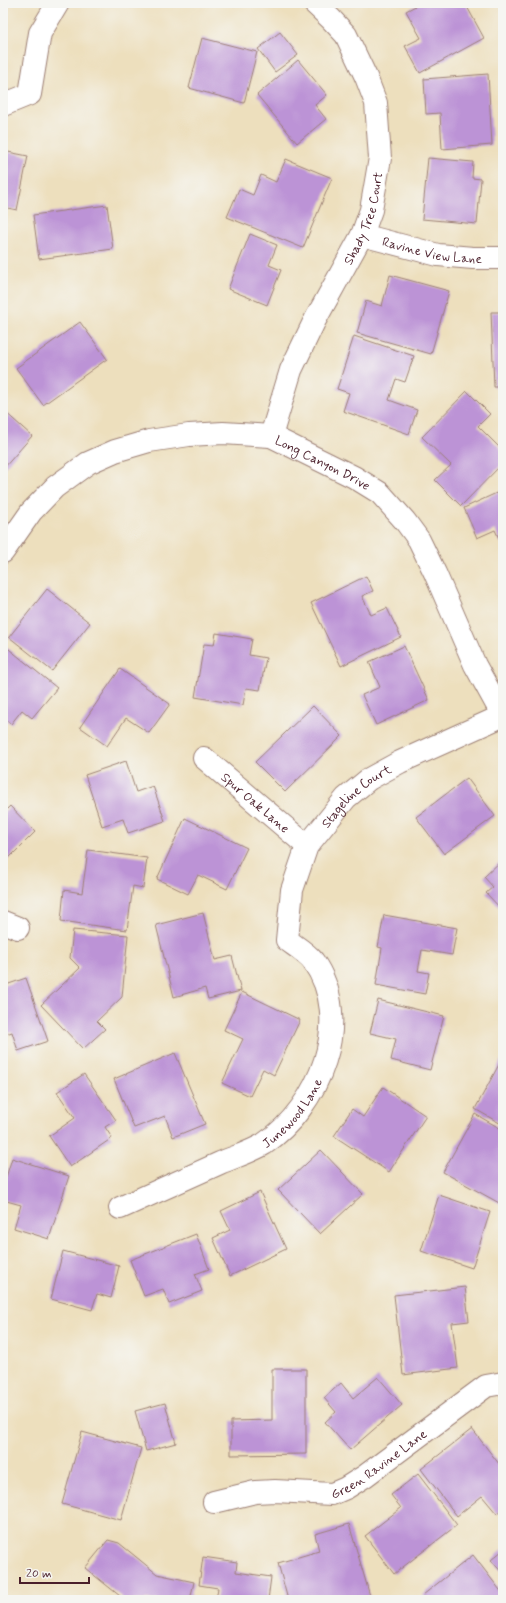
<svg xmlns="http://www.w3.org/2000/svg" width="506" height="1603" font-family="Mynerve,sans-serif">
  <rect width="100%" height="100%" fill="#f6f6f2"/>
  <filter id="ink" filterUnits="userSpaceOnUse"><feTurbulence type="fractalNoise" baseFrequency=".025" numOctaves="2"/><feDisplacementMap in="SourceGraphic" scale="8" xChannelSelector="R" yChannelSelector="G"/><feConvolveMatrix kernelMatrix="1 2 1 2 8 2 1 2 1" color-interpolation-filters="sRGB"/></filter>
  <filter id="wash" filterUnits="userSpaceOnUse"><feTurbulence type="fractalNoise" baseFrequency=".012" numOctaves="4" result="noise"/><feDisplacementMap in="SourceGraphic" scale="16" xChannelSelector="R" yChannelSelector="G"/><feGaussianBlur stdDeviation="0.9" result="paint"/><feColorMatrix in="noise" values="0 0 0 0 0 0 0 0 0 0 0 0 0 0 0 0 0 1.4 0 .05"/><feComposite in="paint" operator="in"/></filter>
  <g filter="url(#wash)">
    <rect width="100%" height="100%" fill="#eddfbd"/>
    <g id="blocks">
      <path fill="#bc93d6" d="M421,3H465L484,38L420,73L405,46L421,38L406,11Z
        M280,32L298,55L275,72L258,49Z
        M202,38L257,52L244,103L189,88Z
        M298,60L327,95L315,105L326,119L297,143L257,95Z
        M488,74L492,145L442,149L440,113L426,114L424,79Z
        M3,151L28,156L17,210L3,207Z
        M428,158L473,162L472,178L481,179L477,224L422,219Z
        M286,159L332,178L303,248L227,217L239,189L253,195L261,175L276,182Z
        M107,205L113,249L39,259L33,215Z
        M250,234L277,245L269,265L281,270L267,305L228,289Z
        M390,275L449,291L431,354L357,333L366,301L382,306Z
        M491,312H503V387H494Z
        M80,322L107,359L43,405L16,368Z
        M354,336L414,356L405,382L396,379L389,400L417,410L409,434L343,411L349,393L337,389Z
        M467,391L490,414L478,426L503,451V463L461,506L435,480L451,465L422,437Z
        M3,410L32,436L3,469Z
        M503,490V547L495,530L477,538L464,508Z
        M366,576L373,591L362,596L371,615L387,608L401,637L341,666L311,603Z
        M47,589L90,623L52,671L9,637Z
        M216,633L252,639L249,655L266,658L260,690L246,688L243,705L195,697L204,644L214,645Z
        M4,645L57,688L32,718L22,710L11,724L3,717Z
        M404,646L429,700L376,725L362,695L380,687L369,662Z
        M120,669L170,704L149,733L126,718L107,746L80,727Z
        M313,706L342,736L285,792L255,762Z
        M126,761L136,792L153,786L165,821L128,833L123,819L102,826L85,775Z
        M467,778L495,816L444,854L416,817Z
        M10,806L35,832L3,864V813Z
        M185,818L247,848L227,889L198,875L188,894L157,879Z
        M88,850L147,858L143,888L133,886L127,930L61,921L64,890L82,893Z
        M503,859V911L486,893L493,887L484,877Z
        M203,913L215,960L232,956L241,991L208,999L205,988L174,997L156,925Z
        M384,915L457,928L452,955L422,950L418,971L429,973L425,994L376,985L382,948L378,947Z
        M73,930L128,935L122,997L97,1021L105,1029L83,1049L41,1005L80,968L70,958Z
        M26,978L48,1041L18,1051L12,1032L3,1035V986Z
        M242,992L300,1020L274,1075L263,1069L250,1096L222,1083L243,1039L224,1030Z
        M378,1000L444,1016L430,1070L391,1060L396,1039L370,1033Z
        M175,1053L205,1124L173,1137L165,1116L134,1128L114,1079Z
        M503,1057V1125L475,1109Z
        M84,1074L116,1120L105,1127L112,1138L70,1167L49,1136L75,1118L57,1092Z
        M383,1087L426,1116L389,1172L334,1136L352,1109L363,1117Z
        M475,1114L503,1130V1199L501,1204L443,1172Z
        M321,1150L363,1194L320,1234L278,1190Z
        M12,1158L69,1176L49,1239L14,1228L21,1205L3,1200V1187Z
        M260,1192L286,1249L230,1276L213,1238L230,1230L221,1211Z
        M439,1195L490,1212L472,1268L421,1251Z
        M196,1234L209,1269L195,1274L202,1291L169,1304L163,1289L144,1296L130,1260Z
        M63,1251L119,1266L111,1298L97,1294L92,1310L51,1299Z
        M465,1287L469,1321L452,1323L458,1368L403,1375L394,1295Z
        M272,1369H306V1454L231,1455V1421L272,1420Z
        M378,1377L402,1405L350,1450L325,1422L336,1412L324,1398L341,1383L353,1398Z
        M165,1403L176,1443L146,1451L135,1411Z
        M472,1429L503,1469V1509L497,1514L482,1496L457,1516L421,1469Z
        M82,1432L141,1448L121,1520L62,1504Z
        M418,1474L457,1525L394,1574L365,1536L401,1508L391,1495Z
        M349,1524L370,1596L356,1600H288L278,1563L319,1551L315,1534Z
        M108,1540L119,1543L157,1574L194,1582L190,1600H125L85,1568Z
        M503,1550V1574L491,1560Z
        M473,1555L503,1594V1600H427L423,1595Z
        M203,1557L237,1562L236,1572L271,1577L268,1600H216L218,1588L199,1585Z"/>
    </g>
  </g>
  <g filter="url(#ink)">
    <use href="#blocks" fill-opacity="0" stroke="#9c7f74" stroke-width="1"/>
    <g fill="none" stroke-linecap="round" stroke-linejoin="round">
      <g stroke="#9c7f74" stroke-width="24">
        <g id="minor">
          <path d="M3,105L30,94L40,33L58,3"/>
          <path id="s1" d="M362,235L438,255L473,258H503"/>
          <path id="s2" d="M271,436L291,370L314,322L362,235L371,210L380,158L376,103L366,77L346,35L331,19L314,3"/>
          <path id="s3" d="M3,552L31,512L55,487L88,463L115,451L149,441L189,435L223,433L271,436L354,477L380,493L405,521L419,540L435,573L475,665L503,716"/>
          <path id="s4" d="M204,758L307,846"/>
          <path d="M3,922L18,928"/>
          <path id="s5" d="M120,1208C153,1193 186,1178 220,1163C234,1157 251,1152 264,1144C319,1107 355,1020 313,961C307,953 295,946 287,940L292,890L307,846L346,798L369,779L400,762L502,716"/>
          <path id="s6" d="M214,1502L255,1492L275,1491L332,1494L346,1488L365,1476L486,1386L503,1383"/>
        </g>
      </g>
      <use href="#minor" stroke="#fff" stroke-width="22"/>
    </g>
  </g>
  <g text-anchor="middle" stroke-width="3" stroke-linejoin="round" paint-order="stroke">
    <g font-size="13" fill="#4a1f2b" stroke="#f6f6f2">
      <text dy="5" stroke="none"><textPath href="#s2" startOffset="238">Shady Tree Court</textPath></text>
      <text dy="5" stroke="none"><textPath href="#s1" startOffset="72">Ravine View Lane</textPath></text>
      <text dy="5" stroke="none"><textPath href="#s3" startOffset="370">Long Canyon Drive</textPath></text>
      <text dy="5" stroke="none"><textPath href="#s5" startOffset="568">Stageline Court</textPath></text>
      <text dy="5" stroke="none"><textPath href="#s4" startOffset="68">Spur Oak Lane</textPath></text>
      <text dy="5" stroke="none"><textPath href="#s5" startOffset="200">Junewood Lane</textPath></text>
      <text dy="5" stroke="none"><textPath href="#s6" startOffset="175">Green Ravine Lane</textPath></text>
    </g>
  </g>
  <rect width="506" height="1603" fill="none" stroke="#f6f6f2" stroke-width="16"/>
  <path d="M20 1577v6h69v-6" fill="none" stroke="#4a1f2b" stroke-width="2"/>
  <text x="26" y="1577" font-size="12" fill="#4a1f2b" stroke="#f6f6f2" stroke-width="3" paint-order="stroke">20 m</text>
</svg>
